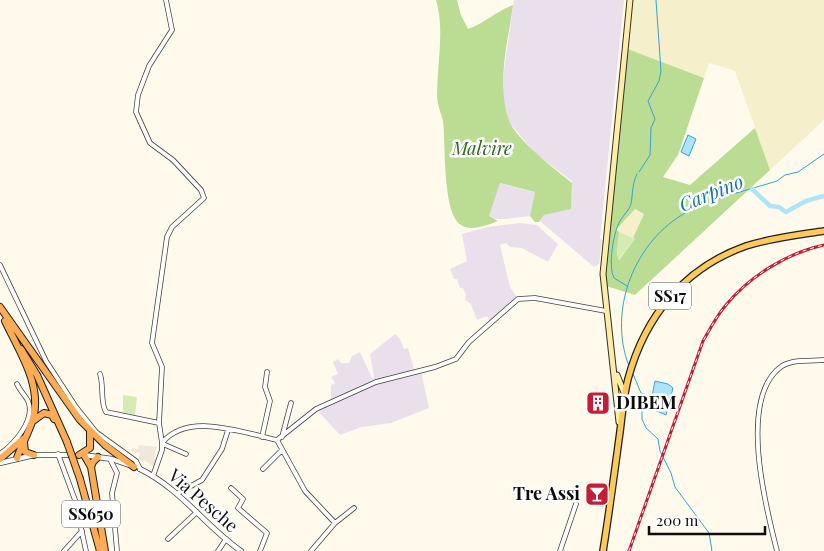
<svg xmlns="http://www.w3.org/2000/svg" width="824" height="551" font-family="'Playfair Display',serif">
  <rect width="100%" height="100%" fill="#fffaec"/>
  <path fill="#eae0ec" d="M514,0H624L600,239L602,240L599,264L594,267L540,221L544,215L571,208L572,181L535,153L509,122L501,91Z
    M499,183L535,192L530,216L506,219H495L489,216Z
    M519,223L537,225L558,244L548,262L522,248L510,247L506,243L500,245L510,287L518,299L490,323L487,316L477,320L471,304L465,300L466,294L463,288H460L457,279H454L450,269L467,261L462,234L487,227Z
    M395,334L400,339L404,349L408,348L415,373L421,371L429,408L391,423L362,427L340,435L316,409L331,400V385L335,383L331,377L338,374L333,362L338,359L341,363H349L352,356L360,352L372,378L374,377L370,354Z"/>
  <path fill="#f6efcb" d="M630,0H824V120L770,170L735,71L709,63L704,78L625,48Z
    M635,209L644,214L633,238L616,231Z"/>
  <path fill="#d6ebb4" d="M619,232L635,239L619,259L617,254Z
    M123,395L137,397L135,415L123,412Z"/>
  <path fill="#bbdd93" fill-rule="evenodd" d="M436,0H457L461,15L468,29C485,23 496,11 513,5C508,42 496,84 509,120C515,139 556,170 572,183L571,209L544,215L539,222H535L530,216L535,192L500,183L489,216L498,221C488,225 470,232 461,225C442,213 446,143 443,121C441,113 437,104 437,95C437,63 445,31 436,0Z
    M625,48L704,78L678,155L663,177L690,185L755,128L770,170L635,295L603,285V281L607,275L603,274ZM635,209L644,214L633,238L635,239L619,260L617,254L619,232L616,230Z"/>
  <path fill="#efe8db" d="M139,445L157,447L154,459H158L154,467L144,460L143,462L138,460L140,453L131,451L132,448L138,449Z"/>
  <path fill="#aee4f9" stroke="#32a2d4" d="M688,135L696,139L689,156L681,152Z
    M655,381L668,384L673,388L666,415L652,409L647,395L652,396Z"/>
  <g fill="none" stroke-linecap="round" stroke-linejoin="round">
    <path stroke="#32a2d4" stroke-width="1" d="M639,172L650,155L651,128L655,119L648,101L659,81L661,71L656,0
      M627,286L614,278C608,266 613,233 620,221C623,215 629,211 631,204C633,193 632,184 637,174
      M629,366C607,310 635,240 687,212C714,198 748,190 777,181L785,175L798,172L824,154
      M633,374L641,393L647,395L649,402L642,411V419L646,428L658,439L660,451L671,473L675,487L709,533L712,551"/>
    <path stroke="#aee4f9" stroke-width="4.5" d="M752,189L770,206L779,207L786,212L806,201L824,196"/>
    <g stroke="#404040" stroke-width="5.5">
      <path id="minor" d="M0,265L46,361L76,407L96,432L136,461L140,469
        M100,374C104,386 100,403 106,412L159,423
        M262,437L270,401L265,387L267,372
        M282,437L291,403
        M277,440L305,491L335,523
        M162,443L159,423L162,367L152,343L167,237L172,227L204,198L201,190L173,160L150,143L136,112L138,95L149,66L172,30L166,0
        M163,444L186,454
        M0,454C14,444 36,420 28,401C25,395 20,391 17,384
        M58,454L75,500L86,551
        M110,459L117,473L112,493L117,551
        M263,469L282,450
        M153,476L162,450V443C188,411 244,433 277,440L316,409L376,382L435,367L456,359L469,342L518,299L535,298L606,311
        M231,488L243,499L238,508L267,533L260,551
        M178,493L202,480L222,449L228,430
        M168,539L197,512
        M64,551L82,531
        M218,551L226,539
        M311,551L335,523L354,508
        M560,551L576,504
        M777,551C766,508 737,397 782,366C794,359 811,361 824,360"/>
    </g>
    <g stroke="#404040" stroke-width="6">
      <path id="tertiary" d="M83,455L112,459L129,465
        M0,463L34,455H72
        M140,469C181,489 205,526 241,551"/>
    </g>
    <g stroke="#2f2f2f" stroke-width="7">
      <path id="secondary" d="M617,375L625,395
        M619,422L603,274L630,0"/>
    </g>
    <g stroke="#1e1e1e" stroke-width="8">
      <path id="primary" d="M603,551C609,514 614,476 619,439C622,419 623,398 628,379C645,316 684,268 746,246C771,238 798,235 824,231"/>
    </g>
    <g stroke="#1e1e1e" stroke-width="8">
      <path id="trunk" d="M0,307L80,420L105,445L134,467
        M5,321C19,351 44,387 32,422C28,434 21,446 17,458
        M21,349L37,375L67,442
        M33,421L44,413L52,415L54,419
        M24,442L25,452L34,455
        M79,455L90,448V432
        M84,455L91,467L105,551
        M0,459L23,439
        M91,467L93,462L98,457
        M80,479L100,551"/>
    </g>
    <use href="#minor" stroke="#fff" stroke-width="4"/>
    <use href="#tertiary" stroke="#fff" stroke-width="4.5"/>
    <use href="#secondary" stroke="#ffeda7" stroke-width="5"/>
    <use href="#primary" stroke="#ffc95c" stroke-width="5.5"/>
    <use href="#trunk" stroke="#fdab55" stroke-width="6"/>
    <g stroke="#c31e35" stroke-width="3">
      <path id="rail" d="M629,551L703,341C710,329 717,315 726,305C750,276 787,253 824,245"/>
    </g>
    <use href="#rail" stroke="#fff" stroke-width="1" stroke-dasharray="4" stroke-linecap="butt"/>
    <g stroke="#1e1e1e" stroke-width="8" stroke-linecap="butt">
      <path id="trunk-bridge" d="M67,442L80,479"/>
    </g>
    <use href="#trunk-bridge" stroke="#fdab55" stroke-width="6"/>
  </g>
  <defs>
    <g id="building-square" transform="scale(1.25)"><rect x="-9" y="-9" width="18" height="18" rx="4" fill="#c31e35" stroke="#fff"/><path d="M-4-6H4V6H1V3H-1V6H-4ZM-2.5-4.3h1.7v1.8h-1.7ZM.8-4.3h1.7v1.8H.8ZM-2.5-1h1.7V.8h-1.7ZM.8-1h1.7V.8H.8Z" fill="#fff"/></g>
    <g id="bar-square" transform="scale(1.25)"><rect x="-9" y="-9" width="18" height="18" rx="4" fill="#c31e35" stroke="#fff"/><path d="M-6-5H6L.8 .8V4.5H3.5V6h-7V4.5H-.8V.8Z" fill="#fff"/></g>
  </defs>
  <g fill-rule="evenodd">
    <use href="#building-square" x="598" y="403"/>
    <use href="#bar-square" x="597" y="494"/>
  </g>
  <g text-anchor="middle" stroke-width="5" stroke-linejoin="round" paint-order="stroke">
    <g fill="#fff" stroke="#565656" stroke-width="1">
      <rect x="649" y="282.5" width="42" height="27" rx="4"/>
      <rect x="62" y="500.5" width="58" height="27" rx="4"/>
    </g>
    <g font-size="16" font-weight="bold" fill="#0d0d0d">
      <text x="670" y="302">SS17</text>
      <text x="91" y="520">SS650</text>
    </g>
    <g font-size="18" font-style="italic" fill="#31671a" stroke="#fff">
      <text x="482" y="155">Malvire</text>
    </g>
    <g font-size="18" font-weight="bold" fill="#0d0d0d" stroke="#fff" text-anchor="start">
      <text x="616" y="409">DIBEM</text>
      <text x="580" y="500" text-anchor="end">Tre Assi</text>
    </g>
    <g font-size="18" fill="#0d0d0d" stroke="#fff">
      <text transform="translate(203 501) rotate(41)" y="6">Via Pesche</text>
    </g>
    <g font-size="19" font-style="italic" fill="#1071a4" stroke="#fff">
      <text transform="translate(711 193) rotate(-22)" y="7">Carpino</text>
    </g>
  </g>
  <path d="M649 526v8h116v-8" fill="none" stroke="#0d0d0d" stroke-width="2.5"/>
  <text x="656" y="526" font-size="15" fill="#0d0d0d" stroke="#ffffff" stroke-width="4" paint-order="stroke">200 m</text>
</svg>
